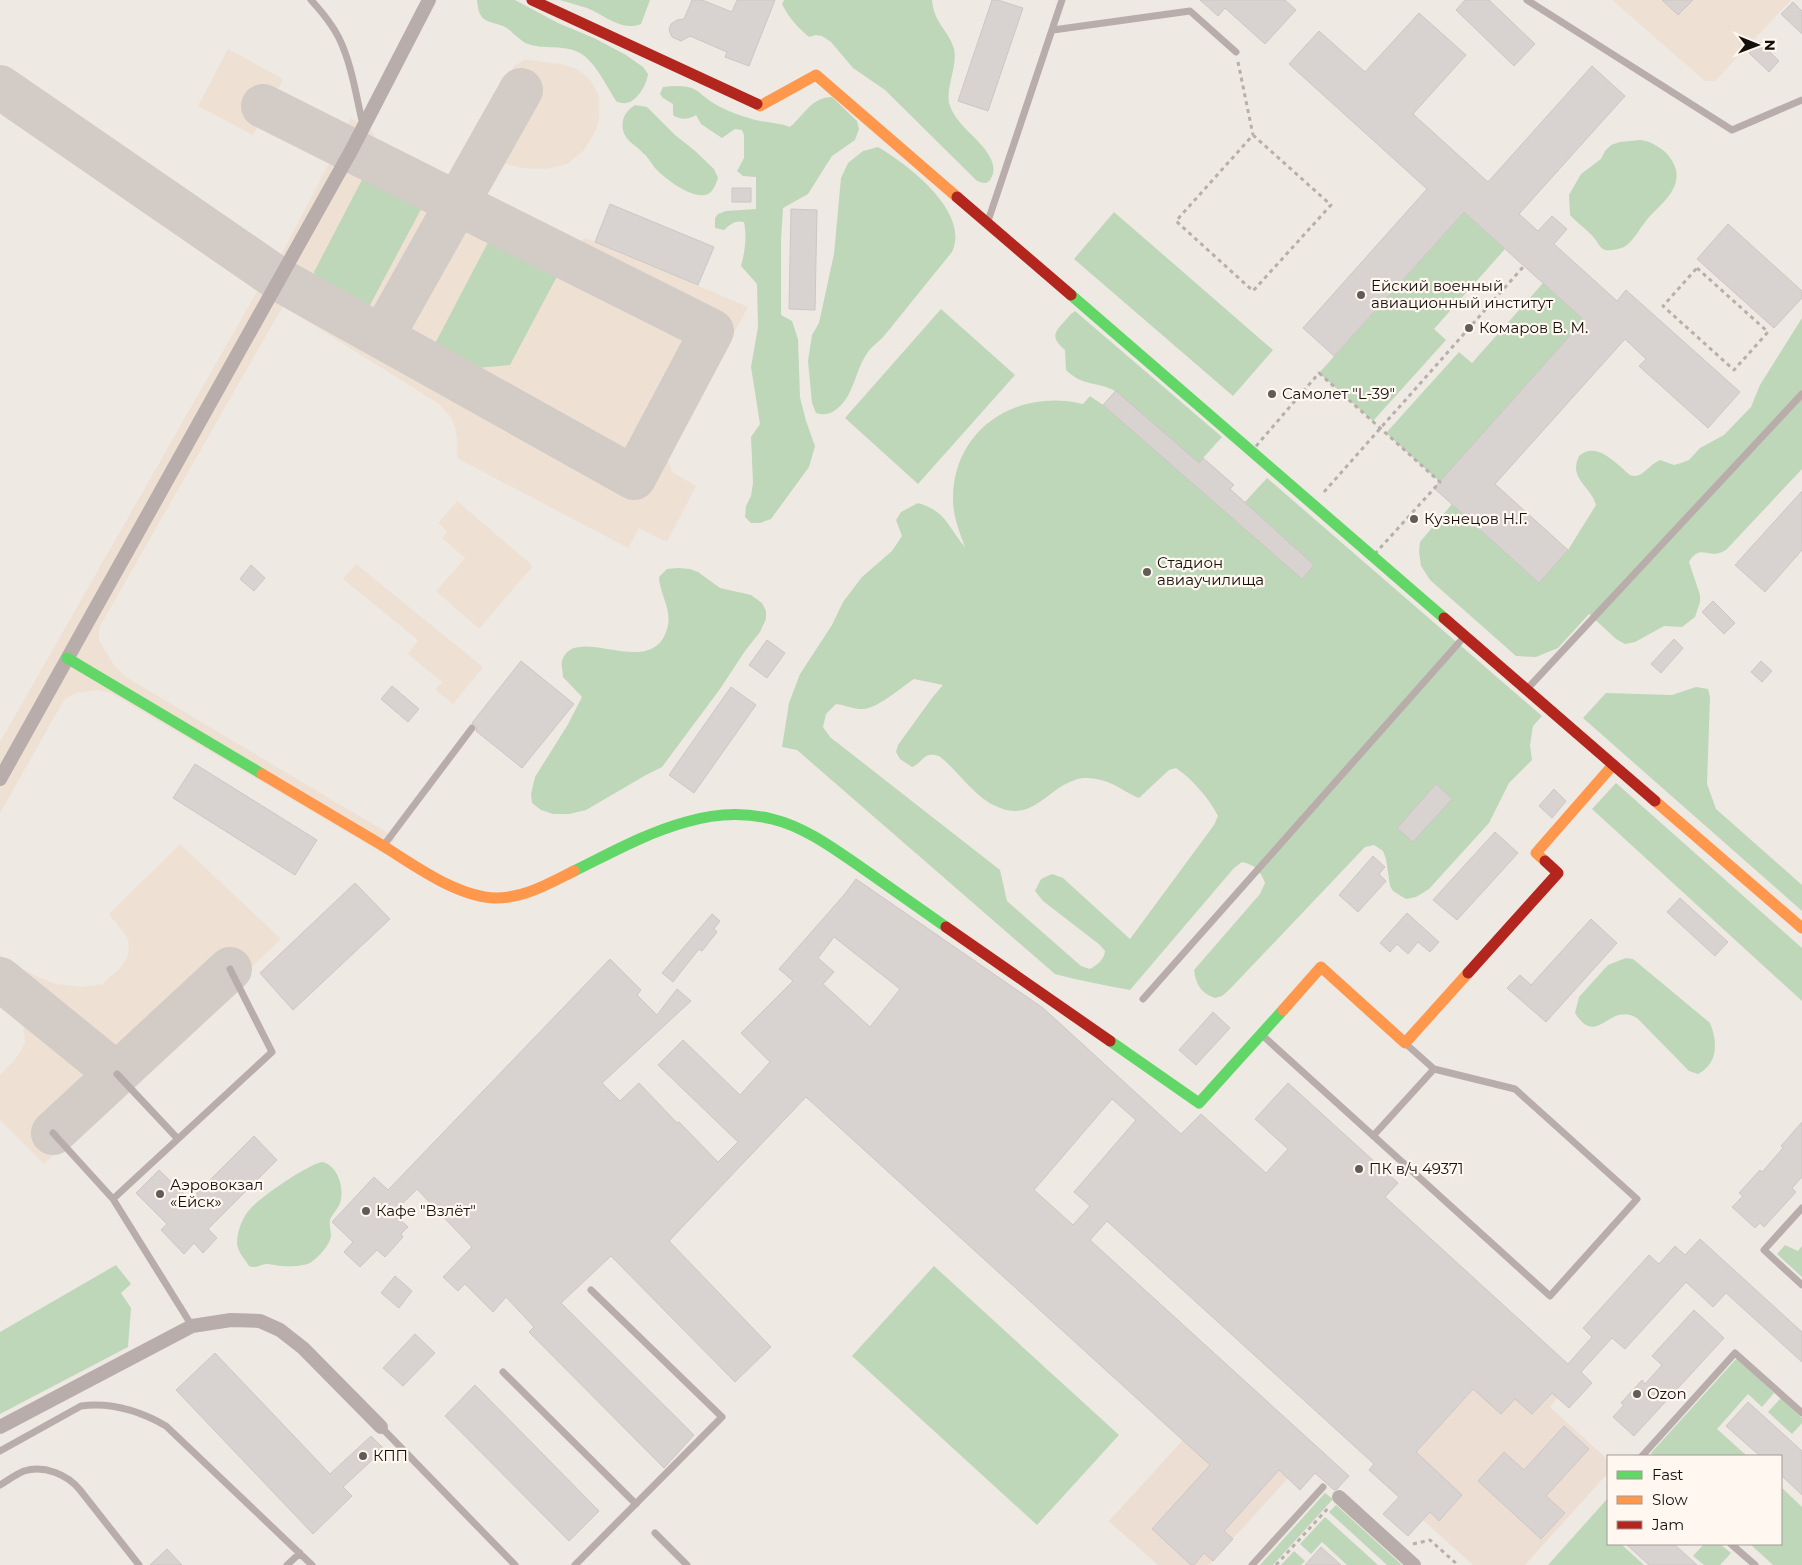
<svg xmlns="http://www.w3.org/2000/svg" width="1802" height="1565" font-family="Montserrat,sans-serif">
  <rect width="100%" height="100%" fill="#efe9e3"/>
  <path fill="#ecded3" d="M1523,1363L1559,1396L1550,1407L1608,1460V1473L1525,1565H1473L1423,1520L1408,1536L1383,1514L1399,1497L1369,1470L1388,1449L1405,1464L1485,1376Z
    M1183,1440L1298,1467L1209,1565H1158L1109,1521Z"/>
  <path fill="#eee1d4" d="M1612,0H1791L1715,81H1705Z
    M228,49L283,79L274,97L342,133L351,118L373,132L378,150L447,185L514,66L524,60H531L565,65L574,68L584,74L591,81L599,96V118L596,130L584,150L567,164L547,169L521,168L497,161L476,200L569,247L586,238L748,307L667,455L672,472L696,486L667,542L639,528L628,548L457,458V440L455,427L450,416L439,404L283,306L99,628V640L114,665L126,677L396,838L384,854L111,693L98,690L75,693L64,700L0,813V742L263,281L0,106V72L278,261L334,154L263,117L253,135L198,106Z
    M457,501L533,566L479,629L436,591L465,558L442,538L447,531L438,523Z
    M356,564L483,667L453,704L435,690L442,682L408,654L418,640L343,579Z
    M180,844L281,939L44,1164L0,1120V1075L17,1057L25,1043L23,1022L17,1009L0,989V955L22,969L40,978L57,984L82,987L102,984L120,968L127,958L129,949L128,940L124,933L109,914Z"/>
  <path fill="#bed7b9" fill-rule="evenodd" d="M477,0H515L558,23L594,38L626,55L643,67L648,74C647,84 637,102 626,103C623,104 620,102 617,102C607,88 596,62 580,53C564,44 544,50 528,44C518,40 512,30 503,26C485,20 479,22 477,0Z
    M560,0H650L641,24C621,32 605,15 587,8C578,5 569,3 560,0Z
    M784,0H932C934,24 949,30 954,49C958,67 944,91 950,106C953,114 959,122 965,128C976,140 1003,161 990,180C986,185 981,183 976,180L885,90L853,68L831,42L822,36L816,35L809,37C797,27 789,18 782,4Z
    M663,87C673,86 684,85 694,89C700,92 704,97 710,101C722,109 735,114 749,118C763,123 777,122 790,127C804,115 812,97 832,97L857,121L859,129L855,140L832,156L808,194L783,208L781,240V315L792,321L798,339L800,397L806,421L815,446L809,467L771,519L760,523H751L745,517L746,506L751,496L753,483L751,437L760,424L751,367L758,327L757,284L741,266C745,251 747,237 744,222C734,220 731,224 724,230L715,228V218L718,214L726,211L756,209V177L743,176L737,171L744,158V135L742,130L735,129L722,138L701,124L696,115C688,120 680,120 673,115V104L663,98L660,94Z
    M635,105L647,107L675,135L694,150L714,169L718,178C716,183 714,191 708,194C694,201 664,178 655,168C651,163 648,157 643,153C637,146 625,141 623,130C621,118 626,111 635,105Z
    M1640,140C1650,141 1656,145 1664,151C1672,158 1679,170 1676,181C1673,197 1655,209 1646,221C1639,229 1634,241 1624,247C1619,249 1611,251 1605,250C1600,248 1598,243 1595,239C1588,230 1578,224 1570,215L1569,195L1581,174L1601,159L1605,151L1611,145L1620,142Z
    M878,147C907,164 971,212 952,252C929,280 907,308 884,336C879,342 872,346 868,352C854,371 855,397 834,411C828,415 822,415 816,413L812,403L808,361L812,335L819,323L834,254L841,178L848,163L863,151Z
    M366,172L426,200L362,320L317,293L314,272Z
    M1114,212L1273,350L1233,396L1074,259Z
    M1464,212L1505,249L1434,329L1446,340L1373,421L1319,373Z
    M494,231L562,267L510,365L455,370L429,355Z
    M1543,283L1584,320L1440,482L1386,433L1459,352L1472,363Z
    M941,309L1015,375L918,484L845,418Z
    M1075,311L1222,437L1203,458L1234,485L1230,489L1245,502L1267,478L1542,716L1533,726L1530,745L1532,760L1509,783L1489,823L1429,889L1416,897L1406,899L1393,891L1390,886L1386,859L1383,851L1374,845L1365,847L1229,990L1222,996L1215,998C1201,993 1196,985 1194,970L1260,894L1265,883C1260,870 1255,865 1242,862L1234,868L1130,990C1105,985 1080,981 1055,974L797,750L782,747L789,703L800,674L832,625L843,602L862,577L892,551L902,536L896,520L901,512L918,503C946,511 948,527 965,547C959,531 953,516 953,499C953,428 1018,388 1083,404L1090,396L1103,405L1115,391C1097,381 1083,387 1066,370L1065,350C1053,340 1052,334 1063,323C1068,318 1069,315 1075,311ZM914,679L943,685L932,698L898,745L896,752L900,759L912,767C924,762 923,751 939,756C961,773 975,800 1003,809C1034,819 1049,788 1075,780C1082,777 1093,778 1101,780C1115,783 1126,793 1139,798L1169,770L1176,768C1192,779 1209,798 1218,816L1214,825L1130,939L1063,878L1052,874L1041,879L1035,891L1043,901L1100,945L1105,951C1104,960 1097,965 1090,969L1081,966L1007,901L1000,870L830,737L823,727L826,714L836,704C844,705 851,708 859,709C876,711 900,688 914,679Z
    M1802,318V469L1726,550C1708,561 1701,542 1689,562L1700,595V602L1695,617L1682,627L1664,626L1635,642L1625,644L1616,639L1589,614L1558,648L1536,657L1516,656L1430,580L1421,566L1419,552L1420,542L1452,504L1539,582L1568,550L1596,505C1591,486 1568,479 1579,456C1596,440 1617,464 1630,475C1642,480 1649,464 1660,460L1674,465L1681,463L1689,460L1700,448L1724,435L1751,407L1760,385Z
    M678,568L690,569L698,572L720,588L751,595L762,603L766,611V619L760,632L745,651L720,689L662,767L646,775L586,810L569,814H553L541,810L532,803L531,794L535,777L567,726L582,697L563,677C563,672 561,666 562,661C574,621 652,682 667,629C673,610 660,596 659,577L667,569Z
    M1696,687L1708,689L1710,697L1707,784L1716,809L1802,885V911L1583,718L1606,693L1672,695Z
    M1616,783L1802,948V1001L1592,809Z
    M1626,958L1633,959L1710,1023C1718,1042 1718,1064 1698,1074L1689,1071L1637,1018C1608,1001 1598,1049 1575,1013L1579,997L1608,965Z
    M322,1162C338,1165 345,1189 340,1203C338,1209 332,1214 330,1220C329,1225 331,1231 331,1236C330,1245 318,1258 310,1263C301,1267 284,1267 275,1265C273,1265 270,1264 268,1264C260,1264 256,1269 249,1266C245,1259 237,1251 237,1243C237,1231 243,1216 251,1208C262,1196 307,1165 322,1162Z
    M1785,1245L1798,1251L1802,1246V1277L1777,1254Z
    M116,1265L131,1284L121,1293L131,1308L128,1347L0,1414V1332Z
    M934,1266L1119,1435L1037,1525L852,1356Z
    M1737,1358L1774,1393L1762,1407L1748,1394L1717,1429L1747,1456H1654L1651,1453Z
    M1781,1398L1802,1418V1423L1792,1434L1768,1412Z
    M1781,1487L1802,1507V1565H1773L1750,1544H1781Z
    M1325,1493L1333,1499L1273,1565H1260Z
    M1608,1498V1544H1621L1644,1565H1548Z
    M1336,1505L1402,1565H1387L1329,1512Z
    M1325,1517L1378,1565H1347L1322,1542L1311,1554L1300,1544Z
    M1704,1544H1720L1731,1553L1720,1565H1704L1693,1556Z
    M1294,1551L1305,1561L1301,1565H1281Z"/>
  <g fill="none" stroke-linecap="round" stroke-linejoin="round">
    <path stroke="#d2cbc6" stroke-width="44" d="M0,87L280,280L634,478L712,331L263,106
      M382,337L521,90
      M0,979L117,1074
      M53,1133L230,969"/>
  </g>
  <path fill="#d8d2d1" stroke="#ccc6c5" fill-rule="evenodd" d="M692,0H702L732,12L737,0H775L749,66L725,57L727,52L690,36L681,41L672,37L669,30L671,24L677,20L684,19Z
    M992,0H998L1023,8L988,111L958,101Z
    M1200,0H1285L1296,10L1265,44L1225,8L1218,16Z
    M1465,0H1489L1535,44L1514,66L1456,10Z
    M1662,0H1693L1678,15Z
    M1793,2L1802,11V34L1781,14Z
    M1419,13L1466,55L1413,114L1488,182L1592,66L1625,96L1519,214L1538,231L1552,216L1567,229L1554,244L1617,301L1626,290L1740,392L1708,428L1639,366L1646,359L1625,339L1495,484L1568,550L1539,583L1434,488L1584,320L1464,212L1334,356L1303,328L1427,189L1289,64L1319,31L1365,72Z
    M1760,42L1779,61L1769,72L1749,53Z
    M732,188H751V202H732Z
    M610,204L714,247L698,285L595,242Z
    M791,209L817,210L815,310L789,309Z
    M1728,224L1802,291V298L1774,328L1697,259Z
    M1116,391L1199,463L1203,458L1234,485L1230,489L1314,565L1302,579L1103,405Z
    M1802,491V550L1765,592L1735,565Z
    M251,565L265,578L254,591L240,579Z
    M1713,601L1735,623L1724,634L1702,612Z
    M1674,639L1683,648L1661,673L1651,664Z
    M767,640L785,653L767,678L749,665Z
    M521,661L574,704L522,768L476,731L477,726L472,723Z
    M1761,661L1772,671L1762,682L1751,672Z
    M392,686L419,709L408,722L381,699Z
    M731,687L756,705L694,793L669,775Z
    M195,764L317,840L295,875L173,798Z
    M1436,784L1452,799L1413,842L1397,828Z
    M1554,789L1566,801L1552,818L1539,806Z
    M1495,832L1518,853L1457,920L1433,900Z
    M1373,856L1385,867L1379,874L1386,881L1358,912L1339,895Z
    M856,879L1043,1008L1181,1134L1201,1114L1266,1173L1288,1149L1255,1119L1288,1083L1398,1183L1385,1197L1568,1364L1592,1337L1583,1328L1649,1255L1659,1264L1675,1246L1685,1255L1700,1239L1802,1332V1362L1726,1293L1713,1307L1686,1282L1625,1349L1612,1338L1581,1372L1592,1383L1569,1408L1552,1393L1532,1414L1515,1399L1501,1414L1473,1389L1416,1452L1462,1495L1439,1521L1430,1512L1408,1536L1383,1514L1399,1497L1369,1470L1374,1464L1107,1221L1090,1240L1349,1476L1337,1489L1334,1490L1315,1473L1300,1490L1279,1470L1224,1531L1233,1539L1213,1561L1204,1553L1194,1565H1191L1152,1529L1210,1465L806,1097L669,1241L771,1347L735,1382L611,1256L561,1303L694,1435L664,1468L529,1332L534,1327L506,1297L493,1312L465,1284L458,1291L443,1277L472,1247L417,1189L393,1213L408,1227L401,1234L403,1237L385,1257L377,1250L360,1267L344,1252L353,1242L332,1222L374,1177L388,1190L610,959L641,990L637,995L657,1015L677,989L691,1001L602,1083L620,1101L639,1083L677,1123L679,1122L718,1162L738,1142L658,1065L683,1040L740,1095L770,1062L741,1033L793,981L779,969L844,895ZM834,937L900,989L870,1027L823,984L834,972L818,958ZM1112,1099L1136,1120L1074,1192L1090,1206L1073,1225L1034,1190Z
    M355,883L390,919L293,1010L260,973Z
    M1680,898L1728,942L1715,956L1667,912Z
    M1407,913L1439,942L1430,952L1418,942L1408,954L1397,944L1390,952L1380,943Z
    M712,914L720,921L714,929L717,932L702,951L699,949L673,982L662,973Z
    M1591,919L1617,943L1546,1022L1507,988L1520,975L1531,985Z
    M1213,1012L1230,1028L1196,1065L1179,1050Z
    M1802,1122V1177L1792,1188L1796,1192L1764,1227L1760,1223L1755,1228L1732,1207L1743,1196L1739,1193L1760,1170L1762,1172L1783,1148L1781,1146Z
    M254,1136L277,1160L208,1229L217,1238L203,1253L194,1243L184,1254L161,1230L167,1224L136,1193L159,1170L190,1200Z
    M395,1276L412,1291L399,1308L381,1293Z
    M1694,1310L1724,1338L1634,1436L1613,1417L1624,1405L1621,1403L1642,1380L1645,1384L1662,1365L1652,1356Z
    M415,1334L435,1353L403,1386L383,1368Z
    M215,1353L330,1474L371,1436L384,1449L343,1487L352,1496L313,1534L176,1390Z
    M475,1385L599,1511L569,1541L445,1416Z
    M1748,1402L1802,1451V1495L1781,1475V1456H1760L1726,1426Z
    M1564,1426L1589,1449L1546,1496L1565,1513L1541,1539L1478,1481L1504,1452L1524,1470Z
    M1626,1544H1674L1697,1565H1649Z
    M1321,1547L1341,1565H1305Z
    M167,1549L182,1565H150Z"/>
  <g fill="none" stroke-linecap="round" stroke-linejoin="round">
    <path stroke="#b8aeab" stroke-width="3" stroke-dasharray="4 4" stroke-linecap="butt" d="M1238,62L1253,135
      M1253,135L1331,205L1253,291L1176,221Z
      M1697,268L1768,332L1734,370L1663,306Z
      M1319,373L1440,482L1372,557L1251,452Z
      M1324,492L1524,266
      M1413,1544L1430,1540L1458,1565
      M1276,1565L1330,1506"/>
    <path stroke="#b9adab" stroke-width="7" d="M311,0C322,12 332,24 339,38C352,65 356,96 363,125
      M1527,0L1732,130L1802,100
      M1053,30L1190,11L1236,52
      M988,221L1062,0
      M1528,688L1802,394
      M384,845L472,728
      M1143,999L1464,637
      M1261,1034L1550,1296L1637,1199L1515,1089L1434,1069L1406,1044
      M117,1074L178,1139
      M53,1133L113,1199L192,1326
      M1373,1136L1434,1069
      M113,1199L272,1052L230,969
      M1802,1208L1764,1250L1802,1285
      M503,1372L636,1504
      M381,1427L515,1565
      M0,1451L81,1406C112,1402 140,1411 166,1426L312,1565
      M1642,1456L1735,1353L1802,1413
      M0,1485C7,1481 16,1474 24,1471C44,1465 67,1474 80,1490L139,1565
      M655,1533L687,1565
      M1731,1544L1755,1565
      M287,1565L300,1553
      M575,1565L722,1417L591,1290
      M1252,1565L1323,1487"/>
    <path stroke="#b9adab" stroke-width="14" d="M0,779L351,151L429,0
      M0,1427L192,1326L231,1320L260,1321L280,1330L303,1348L381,1427
      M1339,1497L1414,1565"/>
    <path stroke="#63d668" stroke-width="11" d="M1071,295L1444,618
      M67,658L262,774
      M574,871C611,853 646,833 686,822C713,814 744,812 772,819C806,827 837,851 865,870C892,889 919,908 946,927
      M1110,1041L1199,1103L1283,1010"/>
    <path stroke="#ff974d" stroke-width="11" d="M757,104L760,106L816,75L957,197
      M262,774C301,797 340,820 380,844C413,864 456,897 496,898C525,898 550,883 574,871
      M1655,801L1802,928
      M1545,861L1536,853L1613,765
      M1283,1010L1321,967L1405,1043L1468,973"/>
    <path stroke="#b3261e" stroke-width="11" d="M532,0L757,104
      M957,197L1071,295
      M1444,618L1655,801
      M946,927L1110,1041
      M1468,973L1558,873L1545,861"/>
  </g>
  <g fill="#615c57" stroke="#fff7f0" stroke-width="2">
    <circle cx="1361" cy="295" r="5"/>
    <circle cx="1469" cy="328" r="5"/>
    <circle cx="1272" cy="394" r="5"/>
    <circle cx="1414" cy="519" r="5"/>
    <circle cx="1147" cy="572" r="5"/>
    <circle cx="1359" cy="1169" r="5"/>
    <circle cx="160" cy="1194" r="5"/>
    <circle cx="366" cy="1211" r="5"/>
    <circle cx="1637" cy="1394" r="5"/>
    <circle cx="363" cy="1456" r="5"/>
  </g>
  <g text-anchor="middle" stroke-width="4.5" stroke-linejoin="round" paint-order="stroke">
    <g font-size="15" fill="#14100c" stroke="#fff7f0" text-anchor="start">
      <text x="1371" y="291">Ейский военный<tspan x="1371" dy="17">авиационный институт</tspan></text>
      <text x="1479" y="333">Комаров В. М.</text>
      <text x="1282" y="399">Самолет "L-39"</text>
      <text x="1424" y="524">Кузнецов Н.Г.</text>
      <text x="1157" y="568">Стадион<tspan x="1157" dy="17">авиаучилища</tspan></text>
      <text x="1369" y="1174">ПК в/ч 49371</text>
      <text x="170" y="1190">Аэровокзал<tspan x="170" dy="17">«Ейск»</tspan></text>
      <text x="376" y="1216">Кафе "Взлёт"</text>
      <text x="1647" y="1399">Ozon</text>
      <text x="373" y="1461">КПП</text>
    </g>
  </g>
  <rect x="1607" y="1455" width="175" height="90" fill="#fff7f0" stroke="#a19b95"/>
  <rect x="1617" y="1471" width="25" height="8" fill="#63d668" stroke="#a19b95"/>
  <text x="1652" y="1480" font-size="15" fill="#14100c">Fast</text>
  <rect x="1617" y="1496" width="25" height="8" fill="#ff974d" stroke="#a19b95"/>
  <text x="1652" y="1505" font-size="15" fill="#14100c">Slow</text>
  <rect x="1617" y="1521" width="25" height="8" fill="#b3261e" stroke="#a19b95"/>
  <text x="1652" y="1530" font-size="15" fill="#14100c">Jam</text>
  <g transform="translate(1757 45) rotate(91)" stroke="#fff7f0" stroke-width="4" paint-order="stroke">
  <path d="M0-4L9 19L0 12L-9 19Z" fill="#14100c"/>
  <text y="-8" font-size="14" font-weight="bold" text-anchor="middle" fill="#14100c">N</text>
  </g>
</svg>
